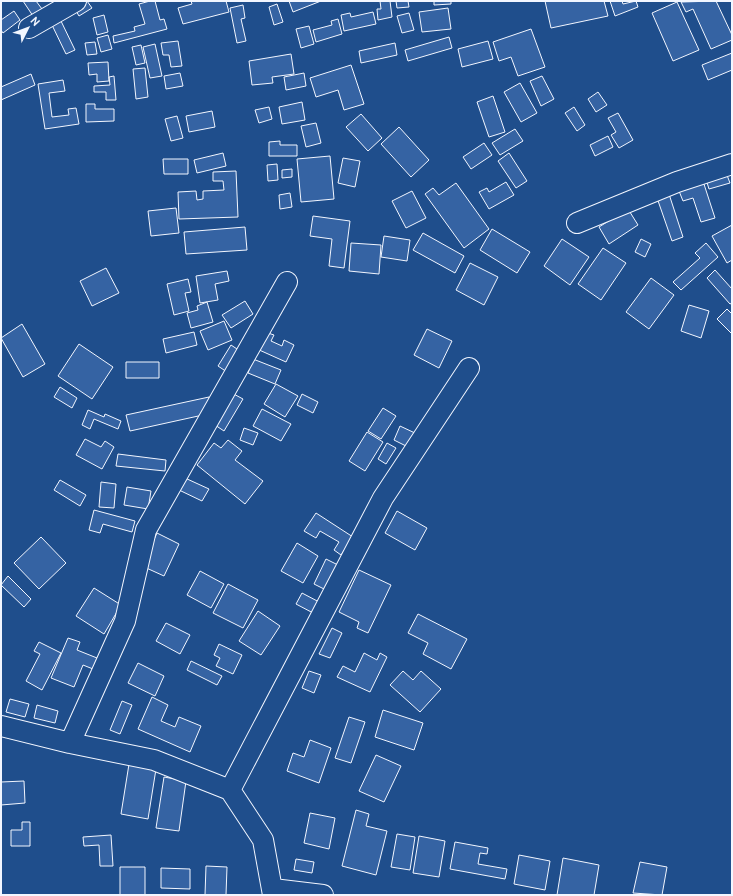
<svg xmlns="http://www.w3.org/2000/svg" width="733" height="896" font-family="Cabin,sans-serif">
  <rect width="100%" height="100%" fill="#1f4e8c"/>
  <path fill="#3563a3" stroke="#f2f6ff" d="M23,1H36L42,9L33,16Z
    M87,1L92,8L79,16L75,9Z
    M150,1H155L160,20L164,19L167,29L114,43L113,36L135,31L134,27L145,24L139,4Z
    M191,1H226L229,12L183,24L178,8L192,4Z
    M289,1H321L293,12Z
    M380,1H390L392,17L378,20L377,9H381Z
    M396,1H408L409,7L397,8Z
    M434,1H451V4L434,5Z
    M545,1H604L608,16L551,28Z
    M610,1H622L623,4L636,1L638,7L615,16Z
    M716,1L732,35V40L711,49L693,9L686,12L681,2Z
    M677,2L699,50L673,61L652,13Z
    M277,4L283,22L274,25L269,7Z
    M243,5L245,18L241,19L246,41L237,43L230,8Z
    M448,8L451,29L422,32L419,12Z
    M14,11L20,20L3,33L1,30V20Z
    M373,12L376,24L344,31L341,15L350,13L351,17Z
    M409,13L414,30L402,33L397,16Z
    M104,15L108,32L97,35L93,18Z
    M60,19L75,50L66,54L51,23Z
    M338,19L342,34L316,42L313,30L332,25L331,21Z
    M309,26L314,44L301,48L296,29Z
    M531,29L545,67L518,76L511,57L499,61L493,42Z
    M108,35L112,49L101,52L97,38Z
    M449,37L452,48L408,61L405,50Z
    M178,41L182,66L171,67L169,55H163L161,43Z
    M488,41L493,59L462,67L458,49Z
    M95,42L97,54L87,55L85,43Z
    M395,43L397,55L361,63L359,51Z
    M155,44L162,76L150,78L143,47Z
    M141,45L145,63L136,65L132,47Z
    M732,53V70L708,80L702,65Z
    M291,54L294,74L272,77L273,83L252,85L249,61Z
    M108,62L109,81L97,82V74L89,75L88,63Z
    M351,65L364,104L344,110L338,90L316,97L310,78Z
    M145,68L148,97L136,99L133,69Z
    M180,73L183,86L166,89L164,76Z
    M304,73L306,86L286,90L284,77Z
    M31,74L35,85L1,100V87Z
    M114,76L116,100H106V92H94V86L110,85L109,77Z
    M542,76L554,99L541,106L530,81Z
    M63,80L65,91L49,93L52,117L69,115L68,109L76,108L79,124L45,129L38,84Z
    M520,83L537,113L521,122L504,92Z
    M598,92L607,105L596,112L588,99Z
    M493,96L505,132L489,137L477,102Z
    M302,102L305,120L282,124L279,107Z
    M86,104H95V109H114V121L86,122Z
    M269,107L272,119L259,123L255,110Z
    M574,107L585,125L577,131L565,113Z
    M212,111L215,127L189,132L186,116Z
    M618,113L633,140L619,148L611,135L616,132L608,118Z
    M361,114L382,138L368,151L346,127Z
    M177,116L183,138L171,141L165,119Z
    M316,123L321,143L306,147L301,126Z
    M399,127L429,160L411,177L381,144Z
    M515,129L523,141L500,155L492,143Z
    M608,136L613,147L595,156L590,145Z
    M280,141V145H297V156H269V142Z
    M484,143L492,155L471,169L463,157Z
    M223,153L226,166L197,173L194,160Z
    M509,153L527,181L516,188L498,161Z
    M330,156L334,199L301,202L297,159Z
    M343,158L360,161L355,187L338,183Z
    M163,159H188V174H164Z
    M277,164L278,180L268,181L267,165Z
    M292,169V177L282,178V170Z
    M725,170L730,183L709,189L705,176Z
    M236,171L238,217L179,219L178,192L196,191L197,200L203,199V191L224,190L223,181H213V172Z
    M702,178L715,218L701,222L693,198L683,201L677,186Z
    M506,182L514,195L489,209L479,192L487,188L489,192Z
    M456,183L489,229L464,248L425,194L433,188L439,195Z
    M412,191L426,218L406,228L392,201Z
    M668,191L683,237L672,241L656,195Z
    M290,193L292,207L280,209L279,195Z
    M176,208L179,233L151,236L148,211Z
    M628,209L638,225L609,244L599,227Z
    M313,216L350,221L344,268L329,266L332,239L310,236Z
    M732,225V260L727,263L712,236Z
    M245,227L247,250L186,254L184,232Z
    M492,229L530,252L517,273L480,250Z
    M423,233L464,256L455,273L413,250Z
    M384,236L410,240L407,261L381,257Z
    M562,239L589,257L570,285L544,266Z
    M641,239L651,244L645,257L635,252Z
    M351,243L381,245L379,274L349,271Z
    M706,243L718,257L681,290L673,282L700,258L695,253Z
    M603,248L626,263L601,300L578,284Z
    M470,263L498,277L484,305L456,290Z
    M106,268L119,293L92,306L80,281Z
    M715,270L732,289V303L730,304L707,278Z
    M227,271L229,281L215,284L218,300L200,303L196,276Z
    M651,278L674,295L649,329L626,312Z
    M188,279L191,292L185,293L189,311L174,315L167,284Z
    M245,301L253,314L231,328L222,315Z
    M207,302L213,322L191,328L187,313L198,310L197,306Z
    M689,305L709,311L701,338L681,331Z
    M727,309L732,314V334L717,319Z
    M224,321L232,340L208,350L200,331Z
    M22,324L45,364L23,377L1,338Z
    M427,329L452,341L439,368L414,355Z
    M194,332L197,345L166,353L163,339Z
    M265,332L274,335L271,341L282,346L284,340L294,345L286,362L257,349Z
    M79,344L113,367L92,399L58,376Z
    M231,345L240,351L227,372L218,366Z
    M253,359L281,370L275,384L248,373Z
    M126,362H159V378H126Z
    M276,384L298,396L285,417L264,404Z
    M60,387L77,398L72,408L54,397Z
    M230,392L243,399L224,431L212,423Z
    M302,394L318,402L313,413L297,405Z
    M209,397L212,413L130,431L126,415Z
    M383,408L396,416L381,439L368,431Z
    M262,409L291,424L281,441L253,426Z
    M88,410L104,417L105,414L121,421L118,429L94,419L90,429L82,425Z
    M400,426L417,434L410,448L394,440Z
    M244,428L258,433L253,445L240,440Z
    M367,432L383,442L365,471L349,461Z
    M85,439L101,447L105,441L114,447L102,469L76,455Z
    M228,440L242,451L235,460L263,481L245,504L197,465L214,443L221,448Z
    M387,443L396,448L386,464L378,459Z
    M118,454L166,460L165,471L116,466Z
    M185,478L209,489L202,501L179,490Z
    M60,480L86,495L80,506L54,490Z
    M101,482L116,484L114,508L99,507Z
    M127,487L151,491L148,509L124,505Z
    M94,510L135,521L132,532L103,524L100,533L89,530Z
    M397,511L427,528L415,550L385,533Z
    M316,513L353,537L341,555L334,550L339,542L320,531L316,538L304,531Z
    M157,533L179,544L164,576L142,566Z
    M41,537L66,563L39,589L14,563Z
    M297,543L318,556L303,583L281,571Z
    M326,559L338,565L326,590L314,584Z
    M359,570L391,585L368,633L357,628L359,622L339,612Z
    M200,571L224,584L211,608L187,595Z
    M8,576L31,599L24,607L1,585Z
    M228,584L258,600L243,628L213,613Z
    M94,588L121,605L104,634L76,616Z
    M302,593L321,603L315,614L296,604Z
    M258,611L280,626L261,655L239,641Z
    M418,614L467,639L451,669L423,654L428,643L408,633Z
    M166,623L190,635L180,654L156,641Z
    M332,628L342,633L330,658L319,654Z
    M68,638L80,642L77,650L97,658L93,669L83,665L74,687L51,678Z
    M39,642L61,653L42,690L26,681L40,654L34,651Z
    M219,644L242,655L233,674L216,666L220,658L214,655Z
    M364,653L377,660L380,653L387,657L370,692L337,677L343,666L355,672Z
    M191,661L222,676L217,685L187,670Z
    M138,663L164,676L155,696L128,683Z
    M309,671L321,675L314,693L302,688Z
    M403,671L413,680L421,671L441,689L420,712L390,685Z
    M152,697L168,705L161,721L175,727L179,717L201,726L190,752L138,729Z
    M10,699L29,704L25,717L6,712Z
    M122,701L132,705L120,734L110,730Z
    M37,705L58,711L55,723L34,718Z
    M383,710L423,723L414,750L375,737Z
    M349,717L365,722L351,763L335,758Z
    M310,740L331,748L319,783L287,771L293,753L304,757Z
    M376,755L401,766L384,802L359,791Z
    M129,764L156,769L148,819L121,814Z
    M164,777L186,781L179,831L156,828Z
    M24,781L25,803L1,805V782Z
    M356,810L369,814L366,826L387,831L376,875L342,866Z
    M310,813L335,818L329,849L304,843Z
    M22,822H30V846H11V830H22Z
    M397,834L415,837L410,870L391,867Z
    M111,835L113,866H100L99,845L84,846L83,837Z
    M419,836L445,841L439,877L413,873Z
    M455,842L488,848L487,854L480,853L478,864L507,869L505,879L450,869Z
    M519,855L550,861L545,890L514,884Z
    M563,858L599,865L594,895H557Z
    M296,859L314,862L312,873L294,870Z
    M640,862L667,867L662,895L633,893Z
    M206,866L227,867L226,895H205Z
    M120,867H145V895H120Z
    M161,868L190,869V889L161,888Z"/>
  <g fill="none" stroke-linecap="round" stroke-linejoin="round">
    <g stroke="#f2f6ff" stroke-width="22">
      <path id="minor" d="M29,28L76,1
        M577,223L677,182L732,164
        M1,726L70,743L154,760L230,790L263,840L273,895
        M70,743L125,621L146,530L287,282
        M230,790L383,498L469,368
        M273,889L323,895"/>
    </g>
    <use href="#minor" stroke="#1f4e8c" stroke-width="20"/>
  </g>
  <rect width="733" height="896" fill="none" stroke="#f2f6ff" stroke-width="4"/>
  <g transform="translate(28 28) rotate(48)" stroke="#1f4e8c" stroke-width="3" paint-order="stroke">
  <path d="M0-3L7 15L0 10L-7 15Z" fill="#f2f6ff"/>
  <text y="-6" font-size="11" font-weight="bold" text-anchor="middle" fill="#f2f6ff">N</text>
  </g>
</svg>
